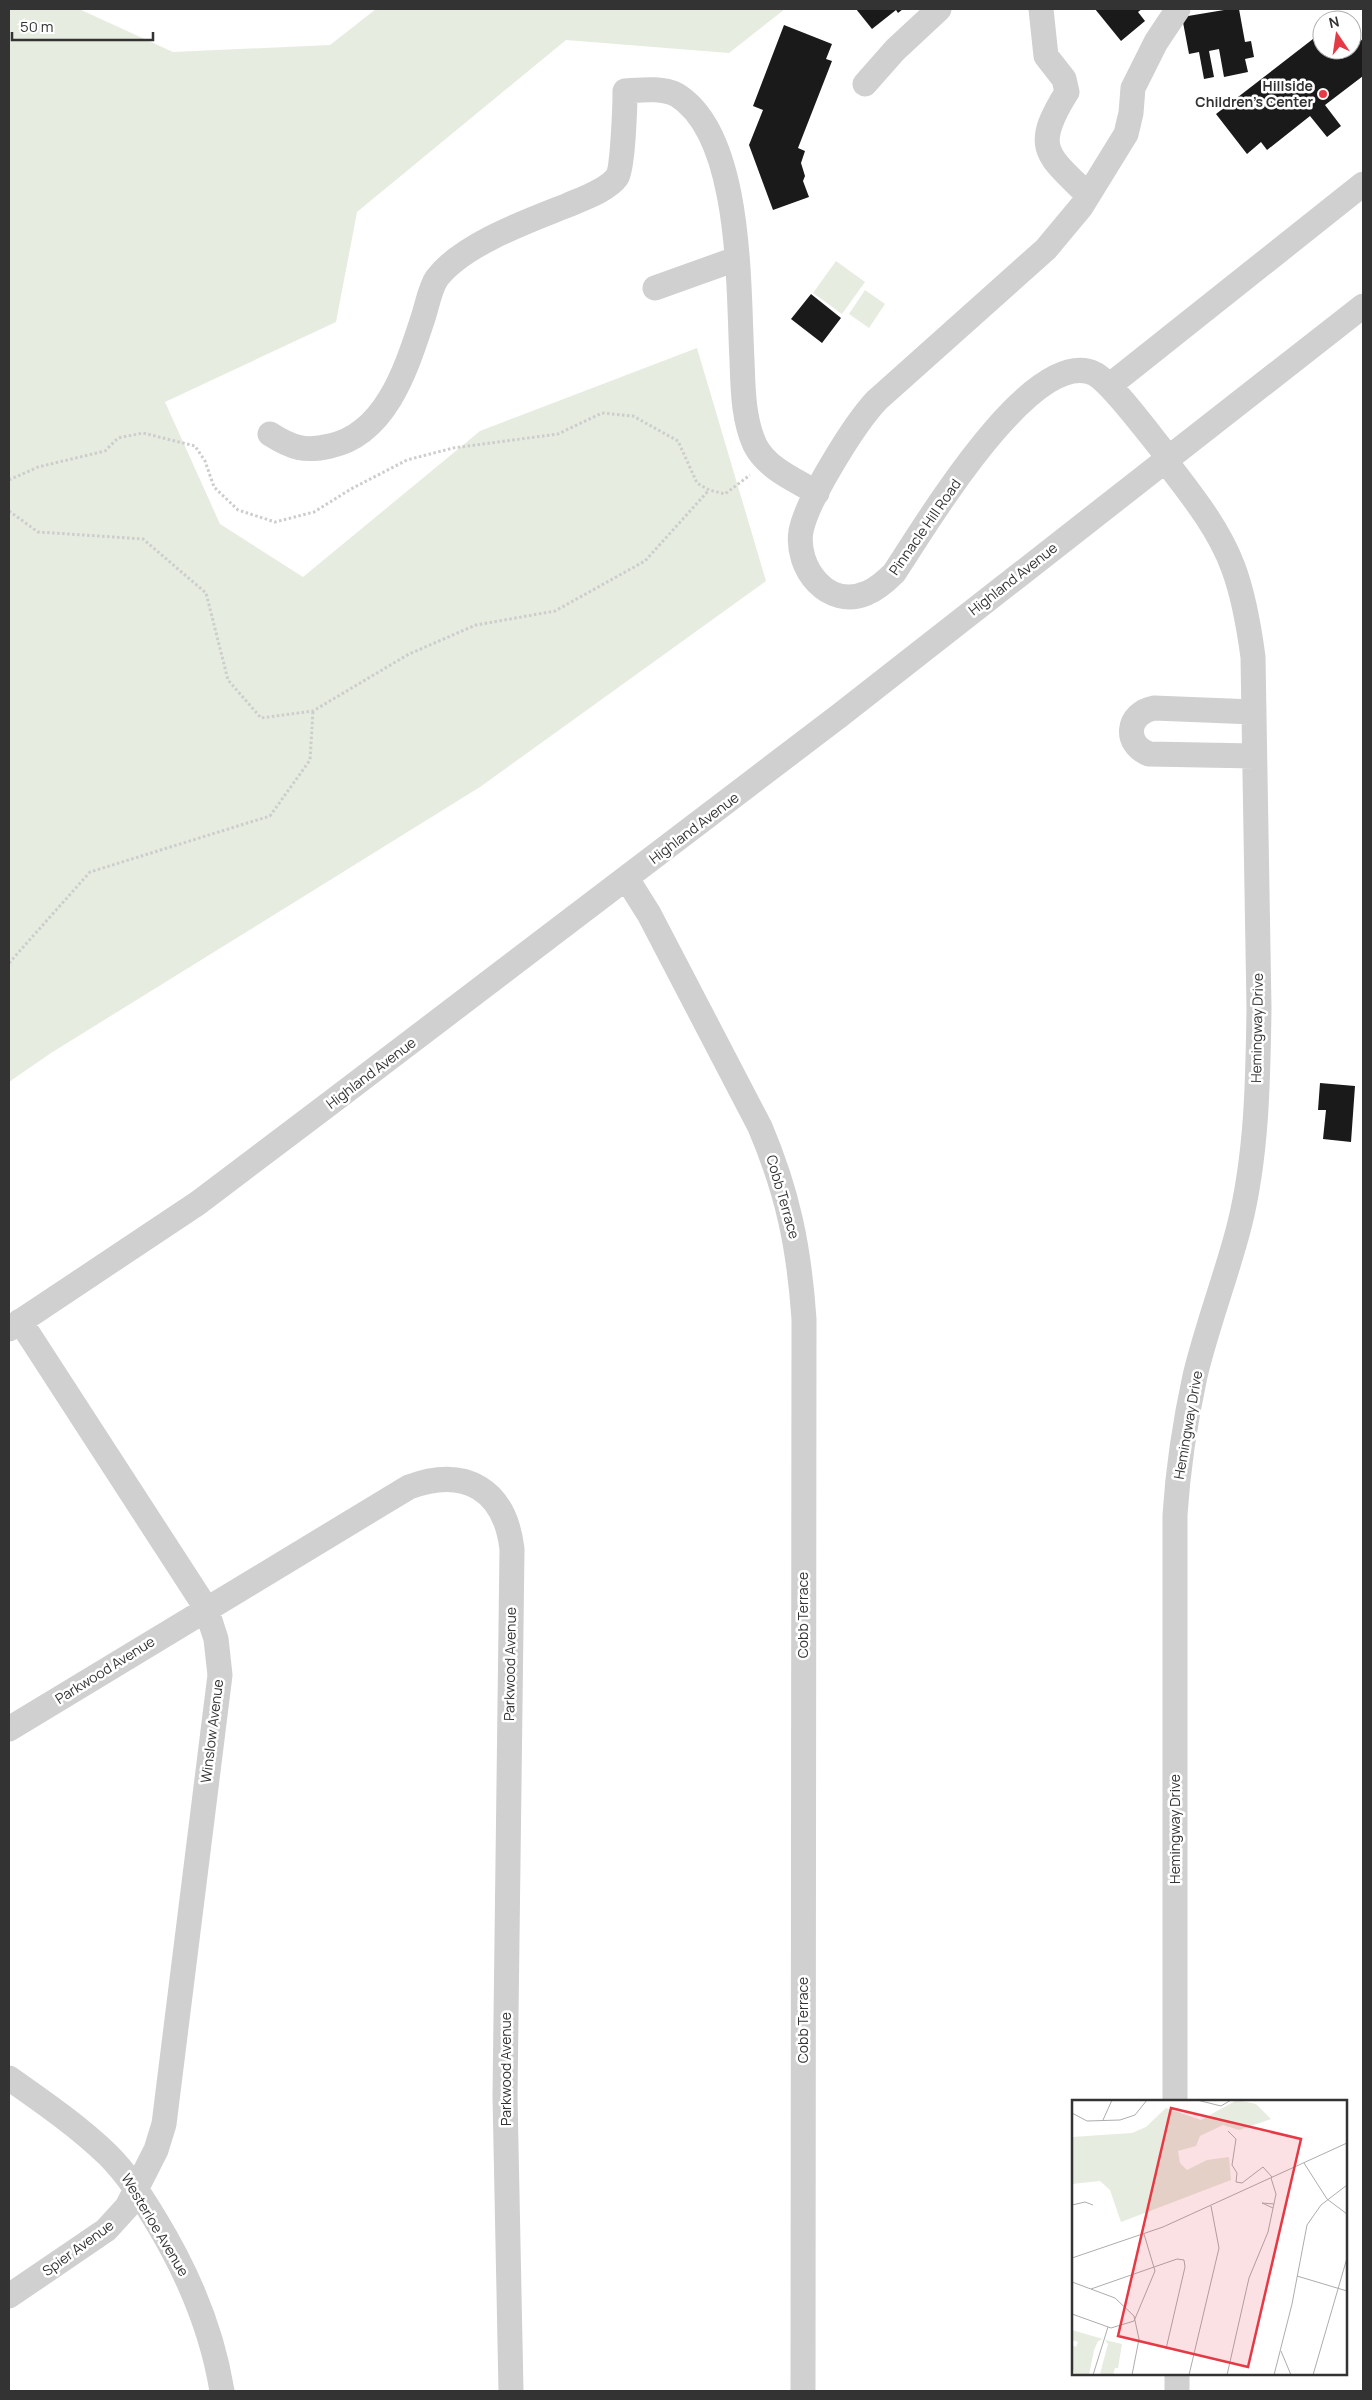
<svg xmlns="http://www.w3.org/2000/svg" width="1372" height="2400" font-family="Manrope,sans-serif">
  <rect width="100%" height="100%" fill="#fff"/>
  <path fill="#e6ecdf" d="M9,9H79L173,52L330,45L376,9H785L729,53L566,40L357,212L336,322L165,402L220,524L303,577L480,431L697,348L766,581L480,787L51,1053L9,1082Z
    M836,261L865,282L842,314L813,293Z
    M865,290L885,304L869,328L849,314Z"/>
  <path fill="#1a1a1a" d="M856,9H903L898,13L896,10L872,29Z
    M1095,9H1142L1138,12L1145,21L1121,41Z
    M1230,9H1239L1245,42L1251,41L1254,57L1245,59L1248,72L1224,77L1219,49L1209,51L1214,77L1204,79L1199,52L1189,54L1182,17Z
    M784,25L832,44L826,59L832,61L798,148L805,151L801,163L805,176L803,181L809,197L773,210L749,145L763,110L753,106Z
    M1352,28L1363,42V76L1325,105L1341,126L1327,137L1310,116L1267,150L1261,142L1247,154L1216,114L1322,32V50H1352Z
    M811,294L841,318L822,343L791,319Z
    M1320,1083L1355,1086L1351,1142L1323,1139L1326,1110H1318Z"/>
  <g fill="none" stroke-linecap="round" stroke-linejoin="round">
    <path stroke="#cdcdcd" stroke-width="3" stroke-dasharray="2.5 2.5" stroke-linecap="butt" d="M9,480L38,467L105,451L118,438L143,433L195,446L205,461L214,487L238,510L275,522L314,512L351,489L407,460L453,448L558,434L602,413L633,416L678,441L697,483L709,490L725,494L750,475
      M9,511L38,532L143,539L206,593L228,680L261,718L313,711L409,654L476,625L555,611L645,561L709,490
      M9,963L90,872L270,816L310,760L313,711"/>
    <path stroke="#d0d0d0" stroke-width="25" d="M1041,9L1046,56L1064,79L1067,92C1032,148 1046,154 1088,195
      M865,84L895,50L939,9
      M655,288L736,259
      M1109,386L1363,184
      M270,434C292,448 305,452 330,446C387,434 407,366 423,318C427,306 430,288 437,278C463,244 528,221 568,205C582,199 608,190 617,177C623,168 625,105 625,91C641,90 662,87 677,95C743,136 738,289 742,360C743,388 743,419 755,445C767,469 796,480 817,493
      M1168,457C1152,438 1113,384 1095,374C1033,342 923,530 894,573C886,581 877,589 867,593C828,610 795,568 801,531C807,500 855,423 877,400L1046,249L1081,207L1126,134L1131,113L1133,88L1156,42L1178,9
      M1164,459C1190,493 1218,527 1233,567C1244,596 1249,627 1253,657L1259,1008C1258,1080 1257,1156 1239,1227C1226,1277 1207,1326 1195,1376C1185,1422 1178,1468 1175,1515V2101
      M1254,712L1154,708C1127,713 1123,744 1149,754L1254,756
      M627,879L649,914L760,1127C788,1193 799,1247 804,1319L803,2391
      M9,1329L198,1203L329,1104L839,716L1363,306
      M9,1729L409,1487C466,1466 505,1490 512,1549L505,2096L511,2391
      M9,2078C43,2102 78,2126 108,2155C127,2174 141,2196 155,2219C188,2273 212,2329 222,2391
      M9,2296L106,2230L127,2207L156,2150L164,2124L220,1675L216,1639L206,1608L20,1321
      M1177,2374V2391"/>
  </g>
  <circle fill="#e63946" stroke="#fff" stroke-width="2" cx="1323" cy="94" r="5"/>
  <g text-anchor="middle" stroke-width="5" stroke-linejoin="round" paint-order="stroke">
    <g font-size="14" font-weight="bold" fill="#333" stroke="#fff" text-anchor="end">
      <text x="1313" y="91">Hillside<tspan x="1313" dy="16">Children's Center</tspan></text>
    </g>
    <g font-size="14" fill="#333" stroke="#fff">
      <text transform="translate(925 527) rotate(-55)" y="5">Pinnacle Hill Road</text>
      <text transform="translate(1013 579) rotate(-38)" y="5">Highland Avenue</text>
      <text transform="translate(694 828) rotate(-37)" y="5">Highland Avenue</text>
      <text transform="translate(1257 1028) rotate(-89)" y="5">Hemingway Drive</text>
      <text transform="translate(371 1073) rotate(-37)" y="5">Highland Avenue</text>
      <text transform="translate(783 1197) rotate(74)" y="5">Cobb Terrace</text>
      <text transform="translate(1188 1425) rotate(-80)" y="5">Hemingway Drive</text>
      <text transform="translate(803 1615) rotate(-90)" y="5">Cobb Terrace</text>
      <text transform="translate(510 1664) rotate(-89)" y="5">Parkwood Avenue</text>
      <text transform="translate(105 1670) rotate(-32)" y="5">Parkwood Avenue</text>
      <text transform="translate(212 1731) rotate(-83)" y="5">Winslow Avenue</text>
      <text transform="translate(1175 1829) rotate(-90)" y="5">Hemingway Drive</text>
      <text transform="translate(803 2020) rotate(-90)" y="5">Cobb Terrace</text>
      <text transform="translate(506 2069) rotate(-90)" y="5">Parkwood Avenue</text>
      <text transform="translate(155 2225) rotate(59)" y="5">Westerloe Avenue</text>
      <text transform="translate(78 2248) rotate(-36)" y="5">Spier Avenue</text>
    </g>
  </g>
  <g transform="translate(1072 2100)">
    <rect width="275" height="275" fill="#fff"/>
    <path d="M165,0L184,4L199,19L167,30L151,25L128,36L124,46L106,51L108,63L115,70L135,60L157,57L159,80L49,122L38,90L28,81L0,84V37L60,33L74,27L94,8L129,20ZM0,230L31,239L26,241L22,250L17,275H3L1,269L0,272V245L4,247L6,242L0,240ZM33,240L50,244L46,268H43L41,275L28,274L36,244Z" fill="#e6ecdf"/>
    <path fill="none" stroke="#adadad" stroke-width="1" d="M125,0L149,6L159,0M0,13L15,21L48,20L63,15L75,0M31,20L40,0M156,31L164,39L160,65L165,73L164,82L170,83L191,67L200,77M232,63L255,99L275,114M0,105L13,102L21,105M201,108L190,103L202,104M0,158L91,127L275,43M225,176L275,191M0,182L43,198L62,216L67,239L60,275M19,189L105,159L112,160L113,167L94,249M0,214L39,228L62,221L83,171L72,134M209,251L219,275M21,275L36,227M117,275L147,148L139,106M155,275L177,178L196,132L204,94L199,78M202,275L220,204L235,125L249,105L275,85M241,275L275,158"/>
    <path fill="#e63946" fill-opacity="0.15" stroke="#e63946" stroke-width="2.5" d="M99,8L229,39L176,267L46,236Z"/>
    <rect width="275" height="275" fill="none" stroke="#333" stroke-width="2.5"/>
  </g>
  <rect width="1372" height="2400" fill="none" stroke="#333333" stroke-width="20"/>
  <g transform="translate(1337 35) rotate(347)"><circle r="24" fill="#ffffff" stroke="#adadad"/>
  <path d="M0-4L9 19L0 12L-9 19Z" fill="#e63946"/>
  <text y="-8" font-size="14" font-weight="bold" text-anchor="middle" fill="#333333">N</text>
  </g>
  <path d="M12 32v8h141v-8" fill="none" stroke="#333333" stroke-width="2.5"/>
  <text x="20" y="32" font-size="15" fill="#333333" stroke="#ffffff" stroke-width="4" paint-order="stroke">50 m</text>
</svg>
